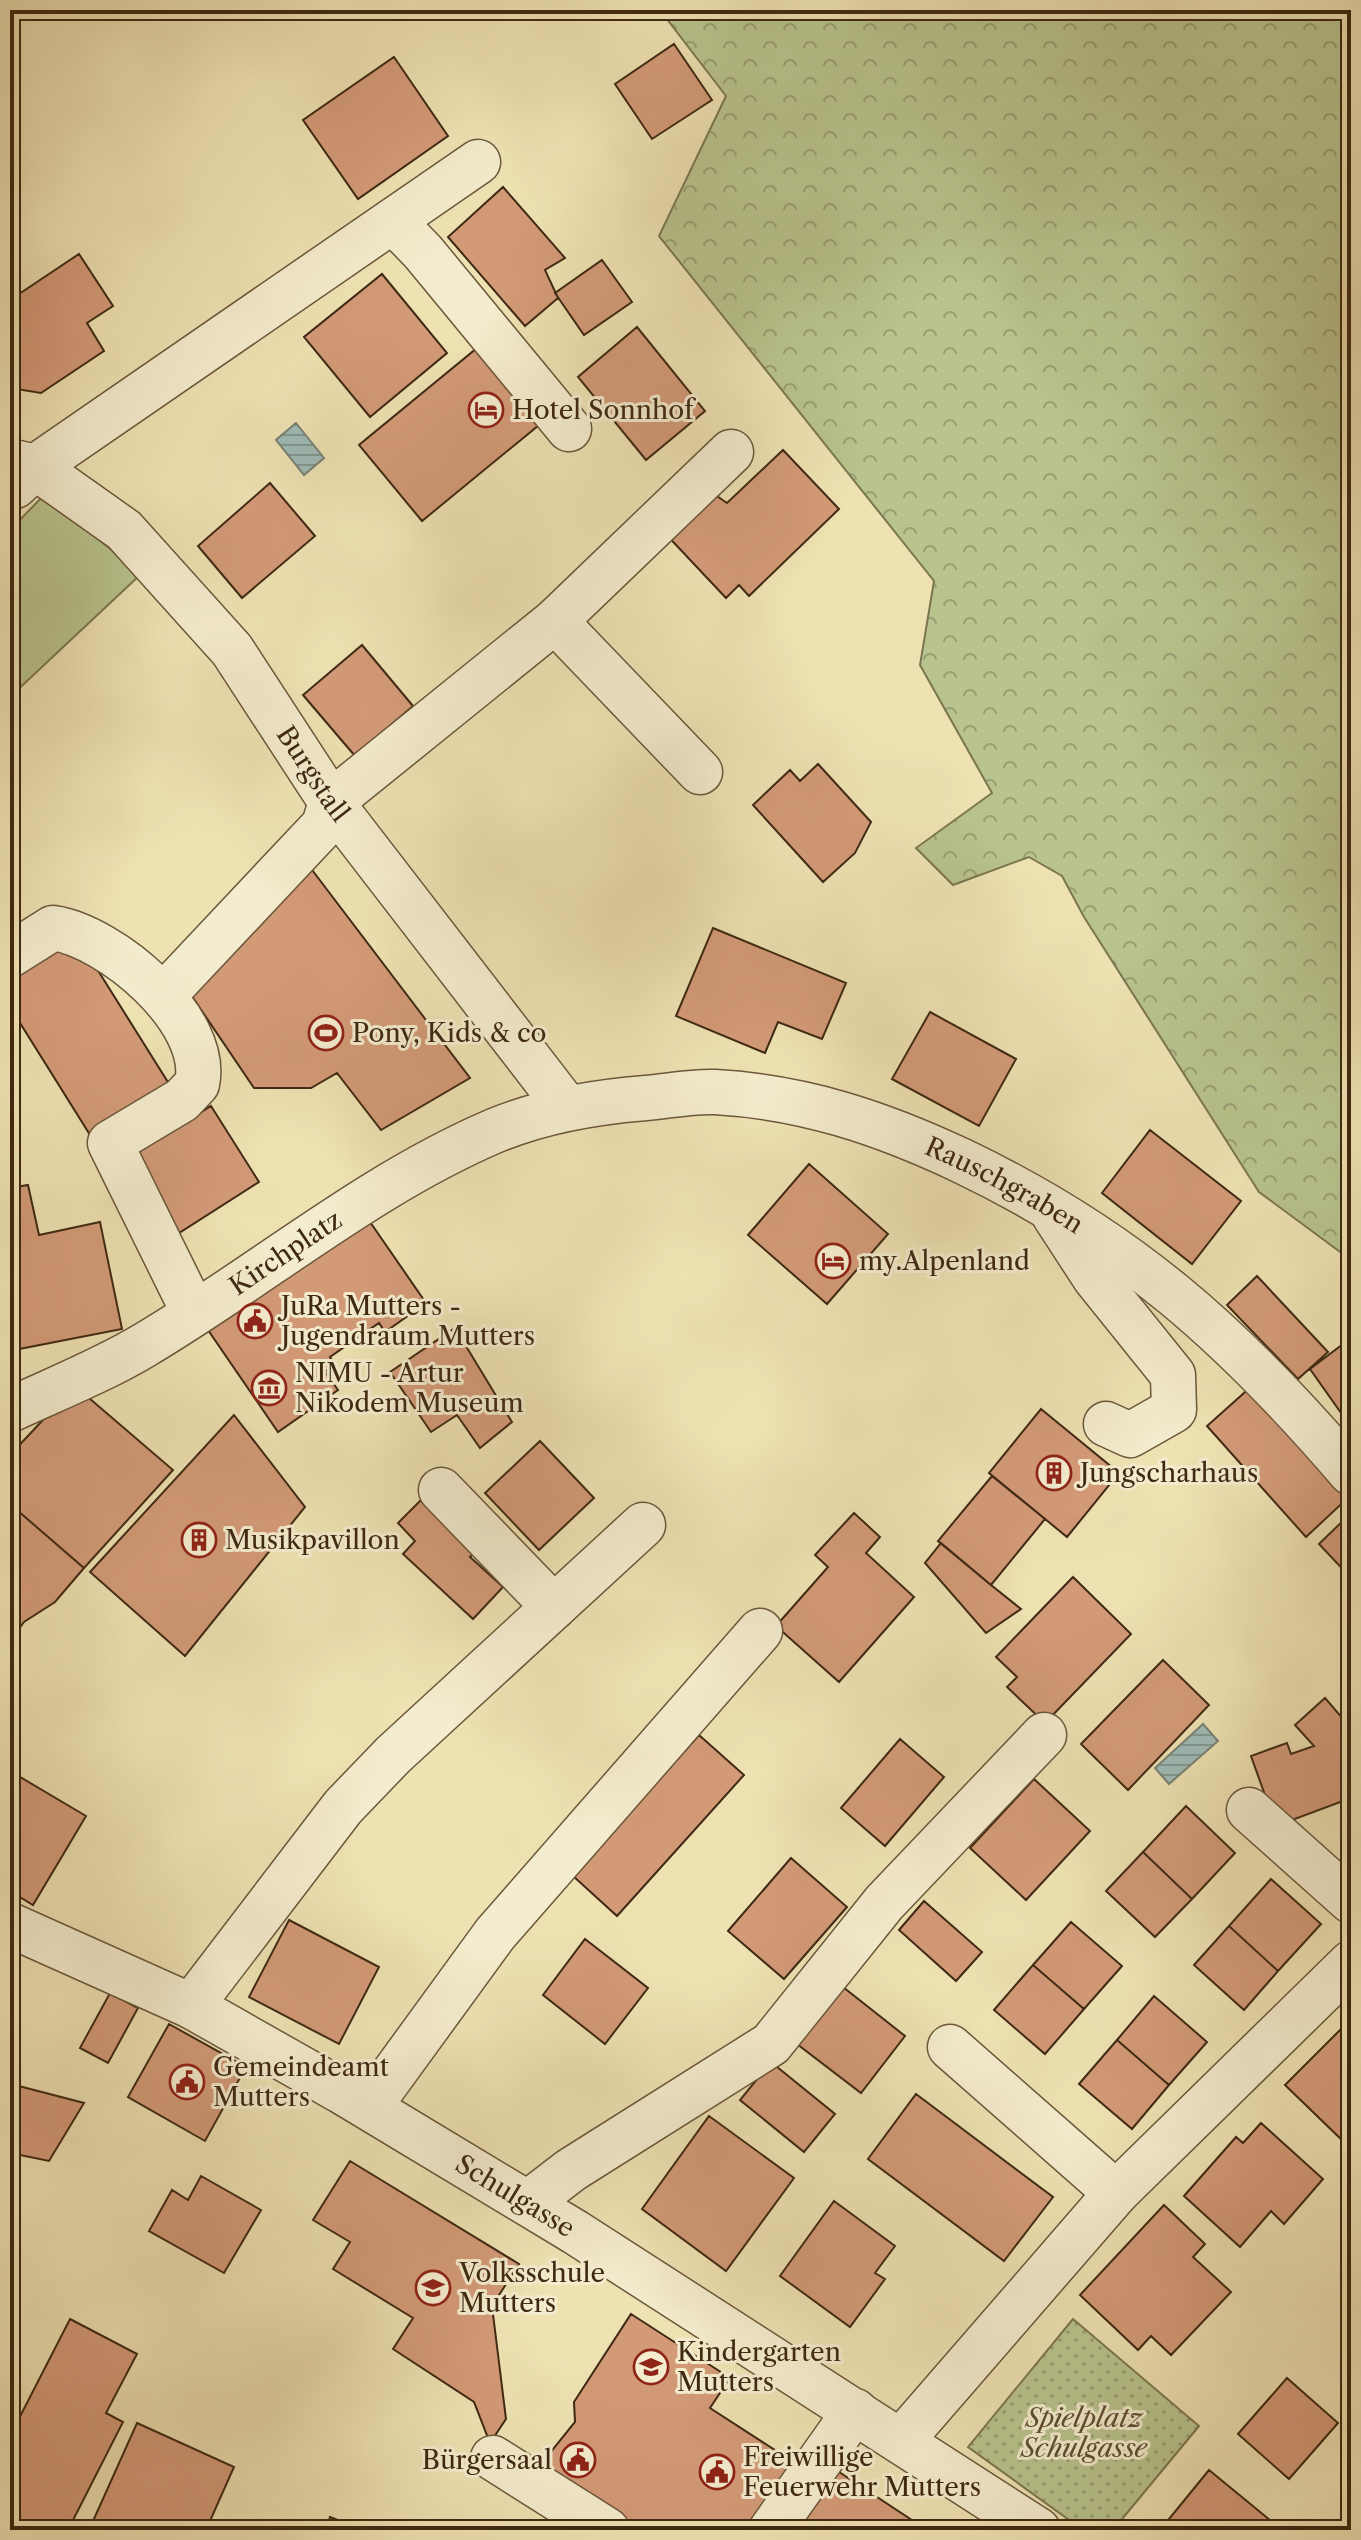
<svg xmlns="http://www.w3.org/2000/svg" width="1361" height="2540" font-family="'Libre Caslon Text',serif">
  <defs>
    <pattern id="forest-crowns" width="20" height="18" patternUnits="userSpaceOnUse" patternTransform="scale(2)"><rect width="20" height="18" fill="#b8c38d"/><path d="M2 6a3 3 0 1 1 6 0M12 15a3 3 0 1 1 6 0" fill="none" stroke="#979e72"/></pattern>
    <pattern id="park-dots" width="8" height="8" patternUnits="userSpaceOnUse" patternTransform="scale(2)"><rect width="8" height="8" fill="#b8c38d"/><path d="M2 2h.1M6 6h.1" fill="none" stroke="#979e72" stroke-width="1.8" stroke-linecap="round"/></pattern>
    <pattern id="water-rules" width="6" height="5" patternUnits="userSpaceOnUse" patternTransform="scale(2)"><rect width="6" height="5" fill="#9ebbb7"/><path d="M0 2.5h6" fill="none" stroke="#829893"/></pattern>
  </defs>
  <rect width="100%" height="100%" fill="#eee2b3"/>
  <filter id="stains"><feTurbulence type="fractalNoise" baseFrequency=".0025" numOctaves="4"/><feColorMatrix values="0 0 0 0 .2 0 0 0 0 .09 0 0 0 0 .02 0 0 0 .5 -.17"/></filter>
  <radialGradient id="worn" r=".72"><stop offset=".6" stop-color="#630" stop-opacity="0"/><stop offset="1" stop-color="#630" stop-opacity=".3"/></radialGradient>
  <path fill="url(#forest-crowns)" stroke="#7c7650" stroke-width="2" d="M653,10H1351V1260L1259,1192L1084,917L1062,876L1029,857L953,885L916,848L992,793L920,665L934,581L659,236L726,96L666,18Z"/>
  <path fill="url(#park-dots)" stroke="#7c7650" stroke-width="2" d="M1073,2319L1199,2426L1113,2530H1083L968,2447Z"/>
  <path fill="#b8c38d" stroke="#7c7650" stroke-width="2" d="M44,495L141,574L10,697V530Z"/>
  <path fill="url(#water-rules)" stroke="#788175" stroke-width="2" d="M296,423L324,458L304,475L276,440Z
    M1203,1724L1218,1741L1169,1784L1155,1768Z"/>
  <path fill="#d39a78" stroke="#3f2912" stroke-width="2" d="M674,44L712,100L652,139L615,84Z
    M394,57L448,136L358,199L303,120Z
    M503,187L565,258L545,270L558,298L525,326L448,237Z
    M79,254L113,306L87,323L104,351L41,393L10,388V300Z
    M602,260L632,302L584,335L555,293Z
    M382,274L447,353L370,417L304,337Z
    M637,327L705,411L646,460L578,377Z
    M488,339L550,416L422,521L359,445Z
    M783,450L839,509L749,596L739,585L726,598L661,529L704,487L727,503Z
    M270,483L315,536L242,598L198,546Z
    M362,645L413,706L355,756L303,695Z
    M818,764L871,822L855,853L823,882L753,805L790,770L800,781Z
    M303,858L470,1078L381,1130L337,1073L311,1088H254L189,992Z
    M713,928L846,983L822,1039L778,1022L765,1053L676,1016Z
    M77,937L171,1087L92,1138L10,1007V979Z
    M930,1012L1016,1059L979,1126L892,1079Z
    M211,1106L259,1182L179,1233L130,1157Z
    M1150,1130L1241,1201L1192,1264L1102,1193Z
    M809,1164L888,1234L827,1304L748,1235Z
    M28,1185L39,1235L100,1222L122,1329L14,1350L10,1331V1188Z
    M368,1219L426,1303L385,1332L379,1323L330,1357L335,1365L325,1372L338,1390L278,1432L208,1330Z
    M1257,1276L1328,1352L1298,1379L1227,1305Z
    M455,1328L512,1422L480,1448L457,1415L431,1432L390,1372Z
    M1351,1338V1427L1310,1369Z
    M1253,1385L1351,1495L1306,1537L1207,1426Z
    M75,1386L173,1470L84,1568L10,1504V1455Z
    M1041,1409L1119,1473L1067,1537L989,1473Z
    M234,1415L305,1507L185,1656L90,1572Z
    M540,1441L594,1498L539,1550L485,1493Z
    M992,1476L1045,1519L991,1585L938,1541Z
    M429,1492L481,1546L470,1557L503,1587L473,1619L403,1554L415,1541L398,1523Z
    M10,1504L84,1568L55,1602L24,1622L10,1641Z
    M854,1513L880,1537L866,1553L914,1597L839,1682L776,1626L828,1567L815,1555Z
    M1351,1513V1578L1319,1544Z
    M941,1543L991,1585L1021,1609L986,1633L925,1563Z
    M1073,1577L1131,1634L1045,1723L1007,1687L1017,1677L996,1657Z
    M1163,1660L1209,1705L1128,1790L1081,1744Z
    M1325,1698L1351,1728V1798L1276,1826L1251,1756L1287,1743L1291,1754L1314,1746L1295,1725Z
    M699,1735L744,1775L617,1916L573,1876Z
    M900,1739L944,1777L885,1846L841,1808Z
    M10,1771L86,1816L33,1905L10,1891Z
    M1034,1779L1090,1831L1026,1900L970,1848Z
    M1186,1806L1235,1853L1192,1899L1143,1852Z
    M1143,1852L1192,1899L1155,1937L1106,1891Z
    M791,1858L847,1907L784,1979L728,1931Z
    M1271,1879L1321,1924L1278,1971L1229,1926Z
    M924,1901L982,1952L956,1981L899,1930Z
    M289,1920L379,1967L339,2044L249,1997Z
    M1071,1922L1122,1966L1084,2009L1033,1965Z
    M1229,1926L1278,1971L1244,2010L1194,1965Z
    M585,1939L648,1988L605,2044L543,1995Z
    M1033,1965L1084,2009L1045,2054L994,2010Z
    M843,1987L905,2036L861,2093L797,2044Z
    M110,1993L138,2008L108,2063L80,2048Z
    M1154,1996L1207,2042L1169,2085L1117,2040Z
    M1351,2019V2137L1345,2143L1285,2085Z
    M169,2024L246,2067L205,2141L128,2097Z
    M1117,2040L1169,2085L1132,2129L1079,2084Z
    M771,2062L835,2114L804,2152L740,2100Z
    M11,2084L84,2103L49,2161L10,2153Z
    M916,2094L1053,2197L1004,2261L868,2159Z
    M709,2116L794,2178L726,2271L642,2209Z
    M1261,2123L1323,2179L1284,2224L1271,2211L1240,2247L1184,2196L1236,2137L1243,2143Z
    M350,2161L519,2264L492,2306L506,2419L490,2443L474,2402L393,2349L413,2318L333,2269L350,2242L313,2220Z
    M201,2176L261,2210L224,2273L149,2231L172,2190L188,2200Z
    M834,2201L895,2246L875,2273L885,2279L850,2327L780,2276Z
    M1164,2205L1205,2244L1193,2257L1231,2292L1171,2355L1151,2336L1138,2350L1080,2295Z
    M631,2314L730,2378L710,2408L798,2465L756,2530H624L562,2490L545,2459L575,2422L574,2402Z
    M70,2319L137,2354L106,2413L123,2422L68,2530H12L10,2436Z
    M1287,2378L1338,2423L1289,2479L1238,2434Z
    M137,2423L234,2467L206,2530H89Z
    M836,2470L927,2530H798Z
    M1209,2470L1282,2530H1160Z
    M330,2517L364,2530H326Z"/>
  <g fill="none" stroke-linecap="round" stroke-linejoin="round">
    <g stroke="#6b573a" stroke-width="47">
      <g id="minor">
        <path d="M393,221L423,252L569,429"/>
        <path id="s1" d="M10,461L35,467L124,530L232,650L331,802L567,1108"/>
        <path d="M15,486L35,467L478,162"/>
        <path d="M555,621L700,772"/>
        <path d="M10,955L53,928C110,936 211,1020 197,1084L182,1100L110,1143L194,1313"/>
        <path d="M164,995L324,825L331,802L555,621L731,452"/>
        <path d="M1054,1215L1095,1278L1173,1375L1174,1410L1130,1435L1106,1424"/>
        <path id="s2" d="M10,1410C55,1389 101,1371 143,1346C261,1276 368,1185 494,1131C542,1111 595,1102 646,1098C668,1096 693,1091 715,1092C804,1097 881,1123 960,1160C1126,1239 1233,1335 1351,1473"/>
        <path d="M441,1490L554,1607"/>
        <path d="M1249,1810L1351,1901"/>
        <path id="s3" d="M10,1925L191,2006L341,2091L575,2232L1038,2530"/>
        <path d="M191,2006L343,1807L393,1755L643,1525"/>
        <path d="M950,2047L1116,2193"/>
        <path d="M369,2107L495,1934L760,1631"/>
        <path d="M528,2203L571,2170L771,2044L884,1903L1044,1735"/>
        <path d="M901,2441L1116,2193L1351,1963"/>
        <path d="M493,2458L607,2530"/>
        <path d="M771,2530L855,2411"/>
      </g>
    </g>
    <use href="#minor" stroke="#f4ecce" stroke-width="44"/>
  </g>
  <defs>
    <g id="hotel-ring" transform="scale(1.8)"><circle r="9.5" fill="#f4ecce" stroke="#8f2418" stroke-width="1.5"/><path d="M-6-4.5h1.5V1H6V5H4.5V3h-9V5H-6ZM-4 0a1.8 1.8 0 1 1 3.6 0ZM.5 0V-2.5h3Q6-2.5 6 0Z" fill="#8f2418"/></g>
    <g id="stadium-ring" transform="scale(1.8)"><circle r="9.5" fill="#f4ecce" stroke="#8f2418" stroke-width="1.5"/><path d="M0-5a6.5 5 0 1 0 0 10a6.5 5 0 1 0 0-10ZM-3.5-1.8h7v3.6h-7Z" fill="#8f2418"/></g>
    <g id="civic-ring" transform="scale(1.8)"><circle r="9.5" fill="#f4ecce" stroke="#8f2418" stroke-width="1.5"/><path d="M-.6-6.5H3V-4.5H.6V-3L4-1V1h2V6H-6V1h2V-1L-.6-3ZM-1.2 2.5V6h2.4V2.5Z" fill="#8f2418"/></g>
    <g id="museum-ring" transform="scale(1.8)"><circle r="9.5" fill="#f4ecce" stroke="#8f2418" stroke-width="1.5"/><path d="M0-6L6-3V-2H-6V-3ZM-5-1h2V3h-2ZM-1-1h2V3h-2ZM3-1h2V3H3ZM-6 4H6V6H-6Z" fill="#8f2418"/></g>
    <g id="building-ring" transform="scale(1.8)"><circle r="9.5" fill="#f4ecce" stroke="#8f2418" stroke-width="1.5"/><path d="M-4-6H4V6H1V3H-1V6H-4ZM-2.5-4.3h1.7v1.8h-1.7ZM.8-4.3h1.7v1.8H.8ZM-2.5-1h1.7V.8h-1.7ZM.8-1h1.7V.8H.8Z" fill="#8f2418"/></g>
    <g id="school-ring" transform="scale(1.8)"><circle r="9.5" fill="#f4ecce" stroke="#8f2418" stroke-width="1.5"/><path d="M0-5L7-2L0 1L-7-2ZM-4 1L0 2.5L4 1V4Q0 6-4 4Z" fill="#8f2418"/></g>
  </defs>
  <g fill-rule="evenodd">
    <use href="#hotel-ring" x="486" y="410"/>
    <use href="#stadium-ring" x="326" y="1033"/>
    <use href="#hotel-ring" x="833" y="1261"/>
    <use href="#civic-ring" x="255" y="1321"/>
    <use href="#museum-ring" x="269" y="1388"/>
    <use href="#building-ring" x="1054" y="1473"/>
    <use href="#building-ring" x="199" y="1540"/>
    <use href="#civic-ring" x="187" y="2082"/>
    <use href="#school-ring" x="433" y="2288"/>
    <use href="#school-ring" x="651" y="2367"/>
    <use href="#civic-ring" x="578" y="2460"/>
    <use href="#civic-ring" x="717" y="2472"/>
  </g>
  <g text-anchor="middle" stroke-width="6" stroke-linejoin="round" paint-order="stroke">
    <g font-size="26" fill="#3f2912" stroke="#f4ecce" text-anchor="start">
      <text x="512" y="419">Hotel Sonnhof</text>
      <text x="352" y="1042">Pony, Kids &amp; co</text>
      <text x="859" y="1270">my.Alpenland</text>
      <text x="281" y="1315">JuRa Mutters -<tspan x="281" dy="30">Jugendraum Mutters</tspan></text>
      <text x="295" y="1382">NIMU - Artur<tspan x="295" dy="30">Nikodem Museum</tspan></text>
      <text x="1080" y="1482">Jungscharhaus</text>
      <text x="225" y="1549">Musikpavillon</text>
      <text x="213" y="2076">Gemeindeamt<tspan x="213" dy="30">Mutters</tspan></text>
      <text x="459" y="2282">Volksschule<tspan x="459" dy="30">Mutters</tspan></text>
      <text x="677" y="2361">Kindergarten<tspan x="677" dy="30">Mutters</tspan></text>
      <text x="743" y="2466">Freiwillige<tspan x="743" dy="30">Feuerwehr Mutters</tspan></text>
      <text x="552" y="2469" text-anchor="end">Bürgersaal</text>
    </g>
    <g font-size="26" fill="#3f2912" stroke="#f4ecce">
      <text dy="9" stroke="none"><textPath href="#s1" startOffset="444">Burgstall</textPath></text>
      <text dy="9" stroke="none"><textPath href="#s2" startOffset="1092">Rauschgraben</textPath></text>
      <text dy="9" stroke="none"><textPath href="#s2" startOffset="318">Kirchplatz</textPath></text>
      <text dy="9" stroke="none"><textPath href="#s3" startOffset="574">Schulgasse</textPath></text>
    </g>
    <g font-size="26" font-style="italic" fill="#5d5031" stroke="#f4ecce">
      <text x="1084" y="2427">Spielplatz<tspan x="1084" dy="30">Schulgasse</tspan></text>
    </g>
  </g>
  <rect width="1361" height="2540" fill="none" stroke="#eee2b3" stroke-width="40"/>
  <rect x="12" y="12" width="1337" height="2516" fill="none" stroke="#3f2912" stroke-width="4"/>
  <rect x="20" y="20" width="1321" height="2500" fill="none" stroke="#3f2912" stroke-width="2"/>
  <rect width="100%" height="100%" filter="url(#stains)"/>
  <rect width="100%" height="100%" fill="url(#worn)"/>
</svg>
